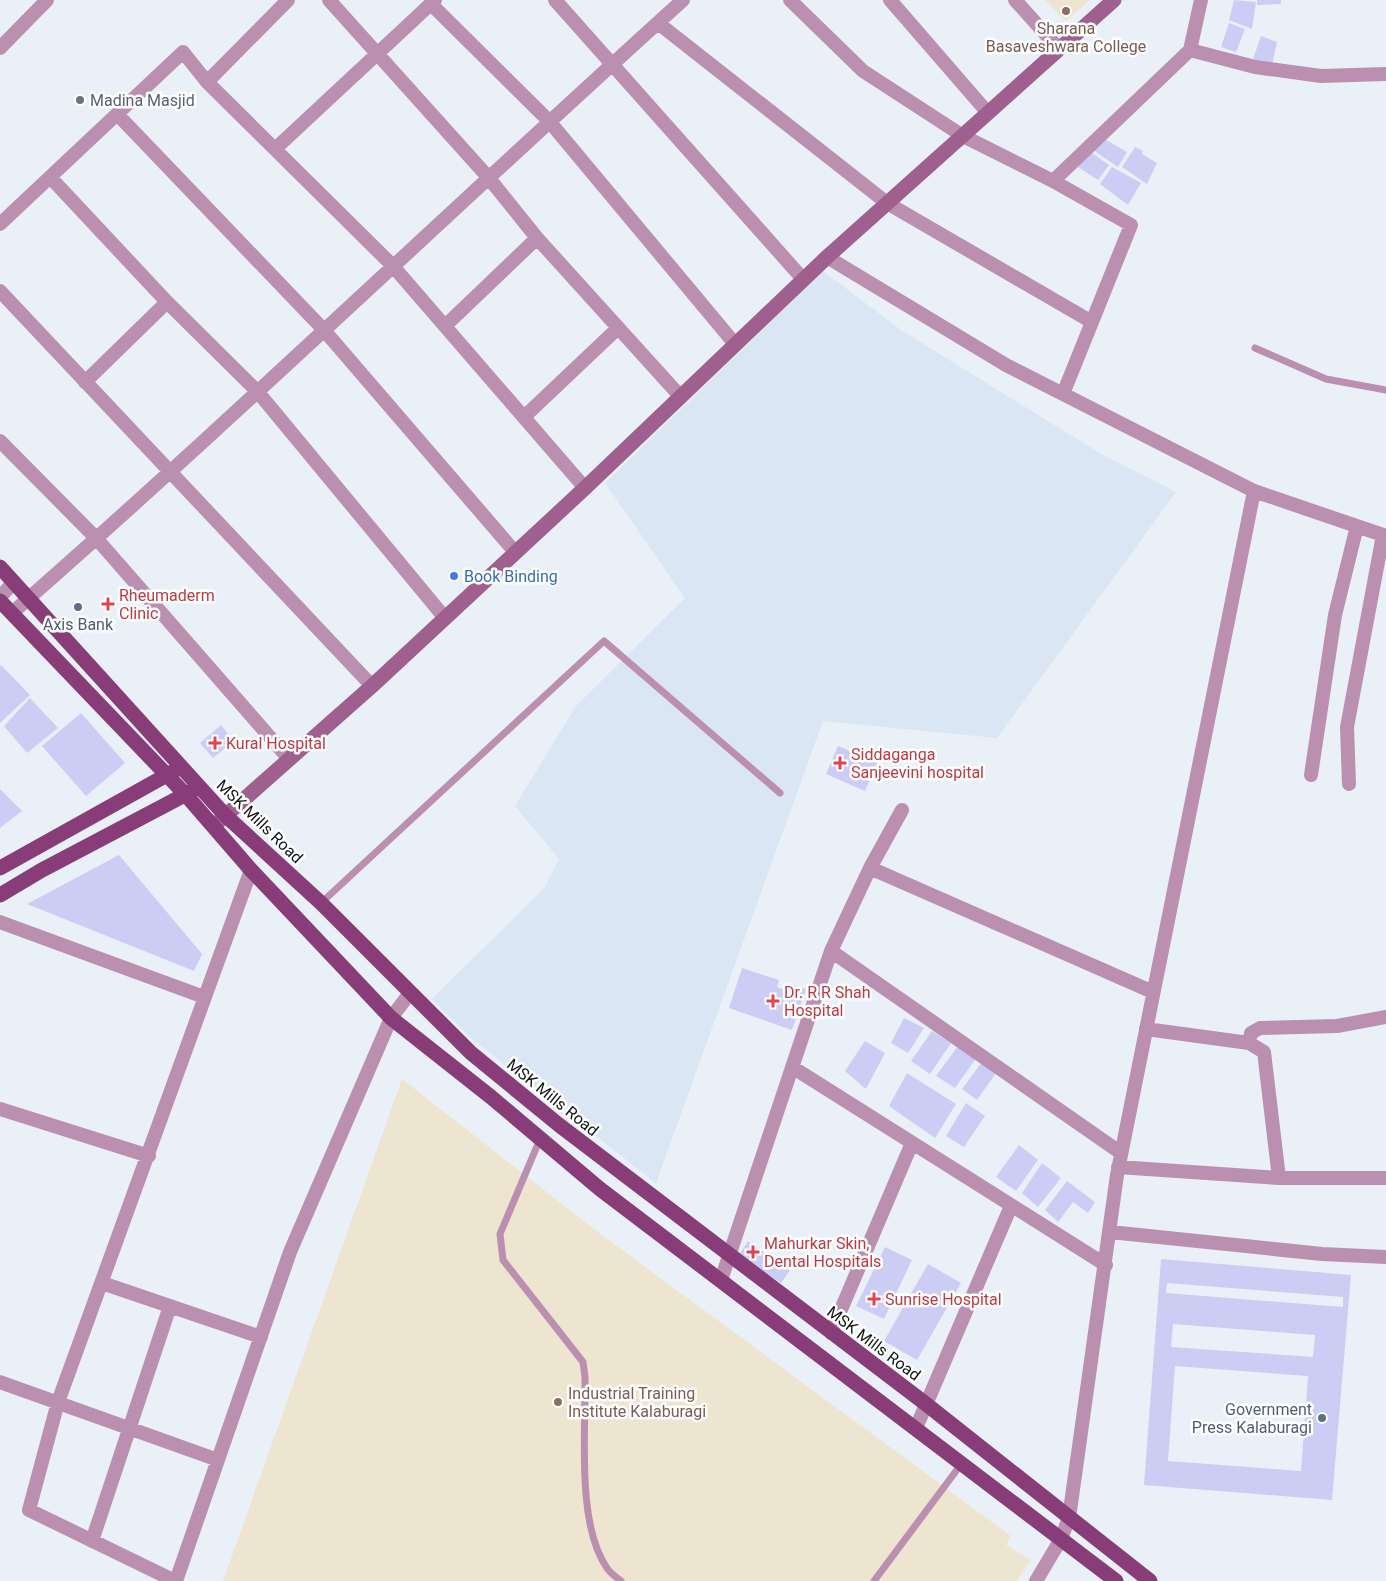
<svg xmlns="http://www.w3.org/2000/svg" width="1386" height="1581" font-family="Roboto,sans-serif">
  <rect width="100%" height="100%" fill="#eaf0f7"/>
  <path fill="#dae6f3" d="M823,271L901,330L1103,455L1176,492L997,738L823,721L656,1183L472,1039L432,999L545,887L559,859L515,806L576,706L685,598L605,483Z"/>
  <path fill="#eee5d0" d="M1045,0H1090L1066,21Z
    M402,1079L599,1233L1011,1536L1006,1545L1031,1560L1017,1581H223Z"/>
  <path fill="#cbcdf5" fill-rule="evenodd" d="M1234,0L1256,2L1252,29L1229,20Z
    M1257,0H1281V4L1257,5Z
    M1229,23L1245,29L1236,52L1221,47Z
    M1261,36L1277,42L1272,65L1253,59Z
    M1103,138L1127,152L1118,167L1093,150Z
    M1135,147L1143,151L1142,154L1157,163L1147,184L1122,167Z
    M1089,151L1109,165L1098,180L1078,167Z
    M1112,167L1141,183L1128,205L1100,184Z
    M1,665L30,695L0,723V666Z
    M30,698L58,728L27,753L4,726Z
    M81,713L125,763L86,796L42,746Z
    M221,725L234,741L213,758L200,743Z
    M838,746L877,763L865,791L826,774Z
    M0,789L22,811L0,828Z
    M119,855L202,954L194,971L27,904Z
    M742,968L779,980L777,987L788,991L790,984L806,989L792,1030L729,1008Z
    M904,1018L924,1028L908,1053L891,1043Z
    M932,1031L951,1043L930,1074L911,1061Z
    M865,1041L885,1053L866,1089L845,1071Z
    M958,1046L977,1057L955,1088L936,1076Z
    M982,1062L996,1073L977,1100L962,1089Z
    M907,1073L956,1104L935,1138L889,1106Z
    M966,1103L985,1116L964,1147L946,1136Z
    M1019,1145L1038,1160L1016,1191L996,1177Z
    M1042,1163L1061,1178L1038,1207L1022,1193Z
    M1067,1181L1095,1202L1088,1213L1073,1202L1058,1222L1045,1210Z
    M748,1241L790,1270L781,1283L739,1255Z
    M885,1247L912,1260L884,1319L856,1306Z
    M1161,1259L1351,1275L1332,1500L1144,1485ZM1167,1283L1343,1297V1307L1166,1293ZM1173,1324L1315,1335L1313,1357L1171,1347ZM1175,1366L1308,1376L1301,1471L1168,1461Z
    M928,1264L961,1283L917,1360L884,1341Z"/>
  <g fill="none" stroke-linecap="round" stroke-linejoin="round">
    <path stroke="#bb8faf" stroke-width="7" d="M1255,348L1326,379L1386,390
      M321,903L604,641L780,793
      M540,1139L500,1234L503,1260L583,1362L585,1377C586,1429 576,1524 607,1568C610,1573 616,1577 621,1581
      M874,1581L962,1463"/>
    <path stroke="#bb8faf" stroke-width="14" d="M288,0L207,82L392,265L585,488
      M329,0L488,177L537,238L680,396
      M555,0L803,279
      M790,0L863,71L963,136L1053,181L1131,225L1063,394
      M890,0L988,113
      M1015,0L1059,49
      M431,4L549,121L735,344
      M658,23L887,203L1092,322
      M0,48L47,0
      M1190,50L1255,67L1321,76L1386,74
      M117,114L323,329L515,552
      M275,149L435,0
      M50,177L167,302L257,391L445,618
      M1053,181L1190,50L1201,0
      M0,224L183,52L207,82
      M827,257L1006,365L1254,491L1386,536
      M0,291L372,686
      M445,326L537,238
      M85,382L167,302
      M524,417L618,328
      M0,441L96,538L289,759
      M0,597L14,582
      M12,613C240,413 458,203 683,0
      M1311,775L1335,615L1357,526
      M1349,784L1347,727L1383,535
      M870,868L1153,992
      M0,922L204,997
      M831,951L1121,1153
      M1146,1029L1249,1043L1264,1052L1279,1178
      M1249,1043L1251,1033L1260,1028L1337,1026L1386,1017
      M792,1067L1106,1265
      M0,1109L149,1156
      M1118,1167L1279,1178H1386
      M1110,1232L1322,1254L1386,1257
      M721,1280L831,951L870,868L902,810
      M102,1283L261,1337
      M831,1333L912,1143
      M0,1382L218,1460
      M916,1428L1011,1206
      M92,1541L170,1306
      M175,1581L29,1510L58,1402L251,870
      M176,1581L290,1252L391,1018L410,993
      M1036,1581L1061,1539L1069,1518L1117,1175L1254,491"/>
    <path stroke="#9f608f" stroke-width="15" d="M216,824L372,686L585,488L827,257L1114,0"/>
    <path stroke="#893d78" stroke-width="15" d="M0,567L225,815L321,903L471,1053L559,1125L926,1404L1150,1581
      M0,601L186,795L251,870L391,1018L491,1097L600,1189L1116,1581
      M0,868L174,771
      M0,895L42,870L192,791"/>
  </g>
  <g fill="#8d6e63" stroke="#fff" stroke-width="2">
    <circle cx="1066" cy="11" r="5"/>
    <circle cx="558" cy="1402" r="5"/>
  </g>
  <circle fill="#6b7280" stroke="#fff" stroke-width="2" cx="80" cy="100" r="5"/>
  <circle fill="#3f7fe0" stroke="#fff" stroke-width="2" cx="454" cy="576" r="5"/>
  <g fill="#e0444e" stroke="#fff" stroke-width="2">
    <path d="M105.5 596.5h5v5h5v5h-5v5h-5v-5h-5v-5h5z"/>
    <path d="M212.5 735.5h5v5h5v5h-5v5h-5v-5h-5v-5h5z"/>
    <path d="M837.5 755.5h5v5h5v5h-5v5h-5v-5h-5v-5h5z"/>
    <path d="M770.5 993.5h5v5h5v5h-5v5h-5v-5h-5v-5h5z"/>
    <path d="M750.5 1244.5h5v5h5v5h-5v5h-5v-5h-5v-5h5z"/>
    <path d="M871.5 1291.5h5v5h5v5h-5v5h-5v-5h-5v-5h5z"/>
  </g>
  <g fill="#5c6f8a" stroke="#fff" stroke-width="2">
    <circle cx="78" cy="607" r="5"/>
    <circle cx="1322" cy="1418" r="5"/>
  </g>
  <g text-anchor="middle" stroke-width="5" stroke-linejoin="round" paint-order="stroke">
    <g font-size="16" fill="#785e54" stroke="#fff">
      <text x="1066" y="34">Sharana<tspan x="1066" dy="18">Basaveshwara College</tspan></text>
      <text x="568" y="1399" text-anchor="start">Industrial Training<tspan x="568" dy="18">Institute Kalaburagi</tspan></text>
    </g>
    <g font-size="16" fill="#5b616d" stroke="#fff" text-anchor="start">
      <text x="90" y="106">Madina Masjid</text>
    </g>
    <g font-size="16" fill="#366cbe" stroke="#fff" text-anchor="start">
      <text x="464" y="582">Book Binding</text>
    </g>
    <g font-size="16" fill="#be3a42" stroke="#fff" text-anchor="start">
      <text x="119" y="601">Rheumaderm<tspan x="119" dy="18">Clinic</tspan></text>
      <text x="226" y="749">Kural Hospital</text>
      <text x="851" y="760">Siddaganga<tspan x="851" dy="18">Sanjeevini hospital</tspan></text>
      <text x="784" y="998">Dr. R R Shah<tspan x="784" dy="18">Hospital</tspan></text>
      <text x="764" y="1249">Mahurkar Skin,<tspan x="764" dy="18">Dental Hospitals</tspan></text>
      <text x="885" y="1305">Sunrise Hospital</text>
    </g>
    <g font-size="16" fill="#4e5e75" stroke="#fff">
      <text x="78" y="630">Axis Bank</text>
      <text x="1312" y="1415" text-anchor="end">Government<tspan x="1312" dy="18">Press Kalaburagi</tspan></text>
    </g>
    <g font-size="16" fill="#131517" stroke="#fff">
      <text transform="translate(260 821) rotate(44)" y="6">MSK Mills Road</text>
      <text transform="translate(553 1097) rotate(39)" y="6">MSK Mills Road</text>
      <text transform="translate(874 1343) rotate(37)" y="6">MSK Mills Road</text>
    </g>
  </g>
</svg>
